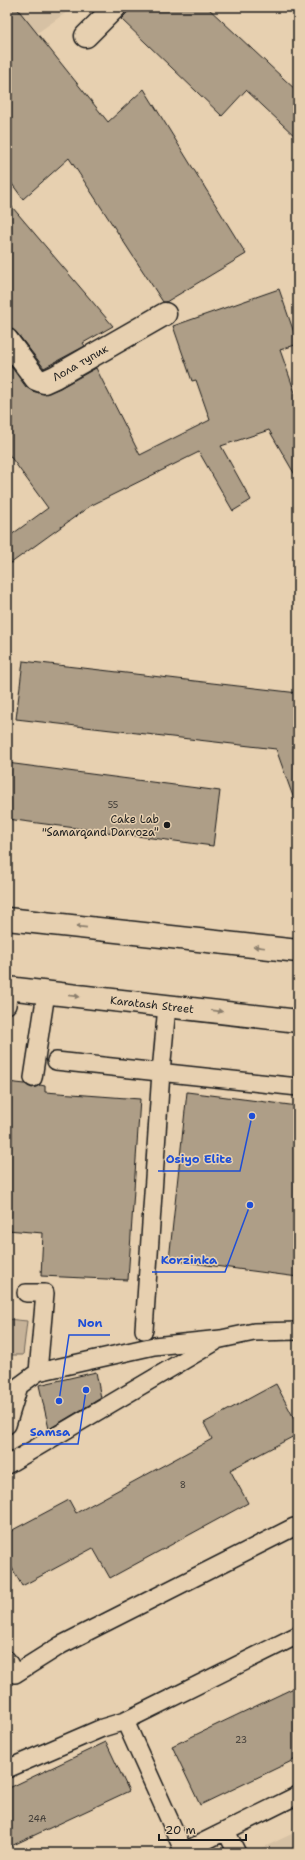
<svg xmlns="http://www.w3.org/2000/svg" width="305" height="1860" font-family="'Shantell Sans',sans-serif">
  <rect width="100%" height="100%" fill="#e7d0b0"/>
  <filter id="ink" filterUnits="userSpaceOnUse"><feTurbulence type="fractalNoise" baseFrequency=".025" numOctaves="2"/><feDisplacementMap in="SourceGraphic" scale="8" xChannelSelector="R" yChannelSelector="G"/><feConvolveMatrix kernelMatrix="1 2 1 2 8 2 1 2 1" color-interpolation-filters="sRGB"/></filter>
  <g filter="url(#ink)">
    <path fill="#d6c1a4" d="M7,7H74L37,33Z
      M298,1831V1853H252Z"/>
    <path fill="#c6b298" stroke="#71675a" d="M7,1319L27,1321L23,1355H7Z"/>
    <path fill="#ae9e87" stroke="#1c1c1c" d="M7,7H16L108,122L144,89L246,254L166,302H163L69,158L23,199L7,177Z
      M133,7H207L298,92V139L246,90L222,116L121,19Z
      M7,201L113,326L83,343L85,346L44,368L17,333L12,329L7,328Z
      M279,289L298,344L280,350L298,401V480L269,430L221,446L251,500L233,511L199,452L90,506L7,566V538L48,508L7,452V361L26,387L32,391L44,394L60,388L96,368L140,455L210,420L196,380L192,381L173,326Z
      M23,661L298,693V801L295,802L276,749L16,719Z
      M7,763L220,791L213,846L7,819Z
      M7,1082L25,1084L32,1088L40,1085L45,1086V1092L140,1099L128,1280L41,1276L43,1233L7,1230Z
      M187,1092L298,1106V1277L169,1260Z
      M96,1372L101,1398L49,1429L39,1385Z
      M276,1384L298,1426V1434L230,1470L248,1503L110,1578L93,1548L22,1586L7,1559V1533L69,1500L76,1513L212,1439L204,1423Z
      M298,1686V1758L200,1805L172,1746Z
      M106,1742L129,1791L7,1848V1789Z"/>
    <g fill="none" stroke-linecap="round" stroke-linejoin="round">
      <g stroke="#1c1c1c" stroke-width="20">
        <path id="service" d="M7,1005L9,988
          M56,1061L298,1087
          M33,1078L46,993
          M26,1293H45L38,1372
          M144,1330L161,1072L167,1006
          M7,1425L19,1386L38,1372L154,1346L221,1339L254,1332L298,1331
          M7,1465L215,1342
          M7,1660L15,1674L61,1645L294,1527H298
          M125,1721L184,1852
          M7,1769L102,1728L125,1721L298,1635
          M226,1831L237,1853
          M181,1853L298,1795"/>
      </g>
      <g stroke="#1c1c1c" stroke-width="25">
        <g id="minor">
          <path d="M86,36L115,7"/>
          <path id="s1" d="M7,340L36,379L44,382L55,377L165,314"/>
        </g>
      </g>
      <g stroke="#1c1c1c" stroke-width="25">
        <g id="primary">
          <path d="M7,919L298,951"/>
          <path id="s2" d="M7,988L298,1021"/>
        </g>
      </g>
      <use href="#service" stroke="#e7d0b0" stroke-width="17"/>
      <use href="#minor" stroke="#e7d0b0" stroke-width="22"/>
      <use href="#primary" stroke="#e7d0b0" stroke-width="22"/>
    </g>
    <defs><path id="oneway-solid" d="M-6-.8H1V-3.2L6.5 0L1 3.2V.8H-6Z"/></defs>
    <g fill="#8c7f6d">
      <use href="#oneway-solid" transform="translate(81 927) rotate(-174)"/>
      <use href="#oneway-solid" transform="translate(259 947) rotate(-173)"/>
      <use href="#oneway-solid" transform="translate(74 996) rotate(6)"/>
      <use href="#oneway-solid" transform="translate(217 1011) rotate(7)"/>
    </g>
  </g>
  <circle fill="#1c1c1c" stroke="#e7d0b0" stroke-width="1.5" cx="167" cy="825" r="4"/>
  <g text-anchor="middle" stroke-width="3" stroke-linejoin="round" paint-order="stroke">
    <g font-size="9" fill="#403c37">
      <text x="113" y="808">55</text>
      <text x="183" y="1488">8</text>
      <text x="241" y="1743">23</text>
      <text x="37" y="1822">24А</text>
    </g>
    <g font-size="11" fill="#1c1c1c" stroke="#e7d0b0">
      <text dy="4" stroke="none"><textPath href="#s1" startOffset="98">Лола тупик</textPath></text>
      <text dy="4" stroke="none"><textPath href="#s2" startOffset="146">Karatash Street</textPath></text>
    </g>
    <g font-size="11" fill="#1c1c1c" stroke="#e7d0b0" text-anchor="end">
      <text x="159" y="823">Cake Lab<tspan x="159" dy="13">"Samarqand Darvoza"</tspan></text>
    </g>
  </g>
  <path fill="none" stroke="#1d4ed8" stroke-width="1.5" d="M252 1116L240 1171H158M250 1205L225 1272H152M59 1401L69 1335H110M86 1390L78 1444H22"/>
  <g fill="#1d4ed8" stroke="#e7d0b0" stroke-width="1.5">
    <circle cx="252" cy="1116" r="4"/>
    <circle cx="250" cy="1205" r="4"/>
    <circle cx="59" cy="1401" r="4"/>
    <circle cx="86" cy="1390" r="4"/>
  </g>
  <g font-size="12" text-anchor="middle" font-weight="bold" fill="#1d4ed8" stroke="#e7d0b0" stroke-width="3" stroke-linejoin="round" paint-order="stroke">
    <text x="199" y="1163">Osiyo Elite</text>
    <text x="189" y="1264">Korzinka</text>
    <text x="90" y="1327">Non</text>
    <text x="50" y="1436">Samsa</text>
  </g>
  <rect width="305" height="1860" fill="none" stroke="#e7d0b0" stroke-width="24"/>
  <rect x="12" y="12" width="281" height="1836" fill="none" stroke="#1c1c1c" stroke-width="1.5" filter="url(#ink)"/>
  <path d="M159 1834v6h87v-6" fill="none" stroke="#1c1c1c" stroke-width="2"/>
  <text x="165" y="1834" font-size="12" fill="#1c1c1c" stroke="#e7d0b0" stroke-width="3" paint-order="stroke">20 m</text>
</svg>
